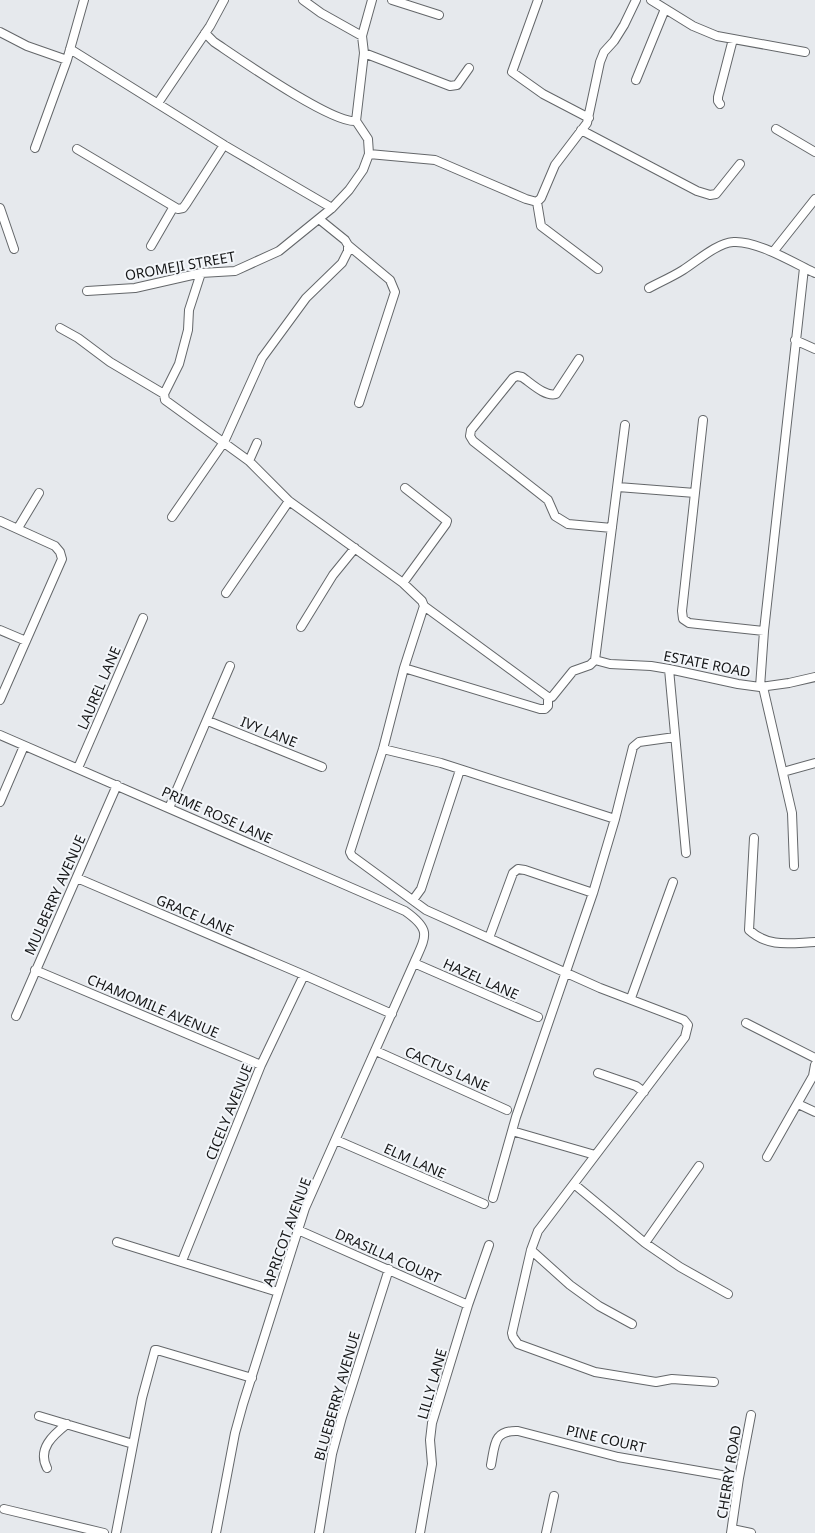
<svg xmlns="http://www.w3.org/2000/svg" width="815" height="1533" font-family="'Noto Sans',sans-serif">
  <rect width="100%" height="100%" fill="#e6e9ed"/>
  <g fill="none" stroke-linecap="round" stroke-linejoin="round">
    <g stroke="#64676a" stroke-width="10">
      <path id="street" d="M303,0L321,13L362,36
        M392,0L439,15
        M538,0L512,72L543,94L589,118
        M651,0L693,26L717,36L805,52
        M0,32L27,46L67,60
        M205,33L214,42C238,58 332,124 356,121
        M70,49L224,145L332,208
        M364,53L450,86L457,85L469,68
        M636,80L665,9
        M158,103L210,26L224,0
        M720,104L718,101V97L733,39
        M776,129L815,152
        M581,130L697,191L710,195L716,194L740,164
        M35,148L67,60L84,0
        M77,149L178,209L183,208L186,204L224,145
        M369,154L435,160L526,199L537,202L541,198L555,165L587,123L600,62L604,52L614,41L624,25L636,0
        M537,202L541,226L598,269
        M0,208L14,249
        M319,219L345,240L348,245L390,280L395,292L359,403
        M151,246L173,208
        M773,252L815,199
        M201,273L189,310L188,330L179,364L164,394L165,400L249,461L289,501L403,583L422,601L424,606L548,697H552L573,671L590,665L595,660L625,425
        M649,288C660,282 672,277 683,270C696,262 717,243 733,242C756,240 794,263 815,273
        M87,291L135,288L201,273L235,271L279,251L332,208L349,190L363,170L369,154L368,139L356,121L364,53L362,36L372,0
        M60,328L78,338L110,362L164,394
        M795,340L815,349
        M579,359L556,394C545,397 531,383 522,377L517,376L513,378L471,430L470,436L473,441L548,500L555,516L568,524L612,528
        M703,420L682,611L683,619L689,623L698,624L764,631
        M249,461L257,443
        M618,487L695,493
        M172,517L224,442L262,358L306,298L342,263L348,251V245
        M0,521L55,546L60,552L62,559L0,700
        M18,528L39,493
        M403,583L446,524L447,521L405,488
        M226,593L289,501
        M424,606L404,668L383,749L350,852L352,856L426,910L600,988L684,1020L688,1025L685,1037L538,1231L531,1250L512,1333L513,1337L518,1344L595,1372L656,1382L672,1379L714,1382
        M301,627L333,575L355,548
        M0,630L26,641
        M595,660L610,664L651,666L669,669L738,684L760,687L789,683L815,677
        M404,668L540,709H545L548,706V697
        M669,669L686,853
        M760,687L764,631L804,268
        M763,687L792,813L794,866
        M208,721L322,767
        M0,735L405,911C432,930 426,936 414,963L305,1208L298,1230L243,1404L235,1433L216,1533
        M383,749L441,763L615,819
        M78,768L143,618
        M783,772L815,763
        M0,802L24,746
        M169,808L230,666
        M754,838L749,930C769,948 790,943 815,942
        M77,878L304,975L392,1014
        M413,900L421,889L460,770
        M489,938L513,873L518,869L525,870L593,893
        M414,963L538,1017
        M35,970L261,1065
        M631,998L673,882
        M16,1016L117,785
        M746,1023L815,1058
        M376,1051L507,1110
        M598,1073L636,1086L644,1092
        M798,1104L815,1112
        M512,1131L595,1155
        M336,1140L484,1204
        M767,1157L813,1076L815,1065
        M574,1184L645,1243L680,1267L728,1294
        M493,1198L516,1117L593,893L615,819L633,747L639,742L675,737
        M298,1230L468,1305
        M117,1242L278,1292
        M645,1243L699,1166
        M531,1250L570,1285L599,1306L632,1324
        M182,1261L261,1065L304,975
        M39,1416L133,1444
        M491,1465C495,1445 493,1430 518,1431L618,1457L739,1478
        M47,1468C37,1449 53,1435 67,1424
        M4,1509L104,1533
        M732,1529L751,1533
        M116,1533L142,1398L155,1350H157L252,1378
        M319,1533L332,1454L342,1417L389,1269
        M420,1533L432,1464L430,1440L432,1423L468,1305L489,1245
        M546,1533L554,1496
        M731,1533L739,1478L751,1415"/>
    </g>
    <use href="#street" stroke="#fff" stroke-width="8"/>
  </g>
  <g text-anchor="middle" stroke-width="4" stroke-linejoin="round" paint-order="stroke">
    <g font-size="14" fill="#151617" stroke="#f3f6fa">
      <text transform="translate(180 266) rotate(-10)" y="5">OROMEJI STREET</text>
      <text transform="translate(707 664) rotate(11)" y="5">ESTATE ROAD</text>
      <text transform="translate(99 688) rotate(-67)" y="5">LAUREL LANE</text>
      <text transform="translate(269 732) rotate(22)" y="5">IVY LANE</text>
      <text transform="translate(217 815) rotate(24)" y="5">PRIME ROSE LANE</text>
      <text transform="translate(55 895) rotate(-66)" y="5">MULBERRY AVENUE</text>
      <text transform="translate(195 915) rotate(23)" y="5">GRACE LANE</text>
      <text transform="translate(481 979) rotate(24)" y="5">HAZEL LANE</text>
      <text transform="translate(153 1006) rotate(23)" y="5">CHAMOMILE AVENUE</text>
      <text transform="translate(447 1069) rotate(24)" y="5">CACTUS LANE</text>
      <text transform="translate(229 1112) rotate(-68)" y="5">CICELY AVENUE</text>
      <text transform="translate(415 1161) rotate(24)" y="5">ELM LANE</text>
      <text transform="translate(287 1232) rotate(-70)" y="5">APRICOT AVENUE</text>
      <text transform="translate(388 1256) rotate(24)" y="5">DRASILLA COURT</text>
      <text transform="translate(432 1384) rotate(-74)" y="5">LILLY LANE</text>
      <text transform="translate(337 1396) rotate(-74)" y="5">BLUEBERRY AVENUE</text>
      <text transform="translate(606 1439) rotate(13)" y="5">PINE COURT</text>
      <text transform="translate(729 1472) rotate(-81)" y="5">CHERRY ROAD</text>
    </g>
  </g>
</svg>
